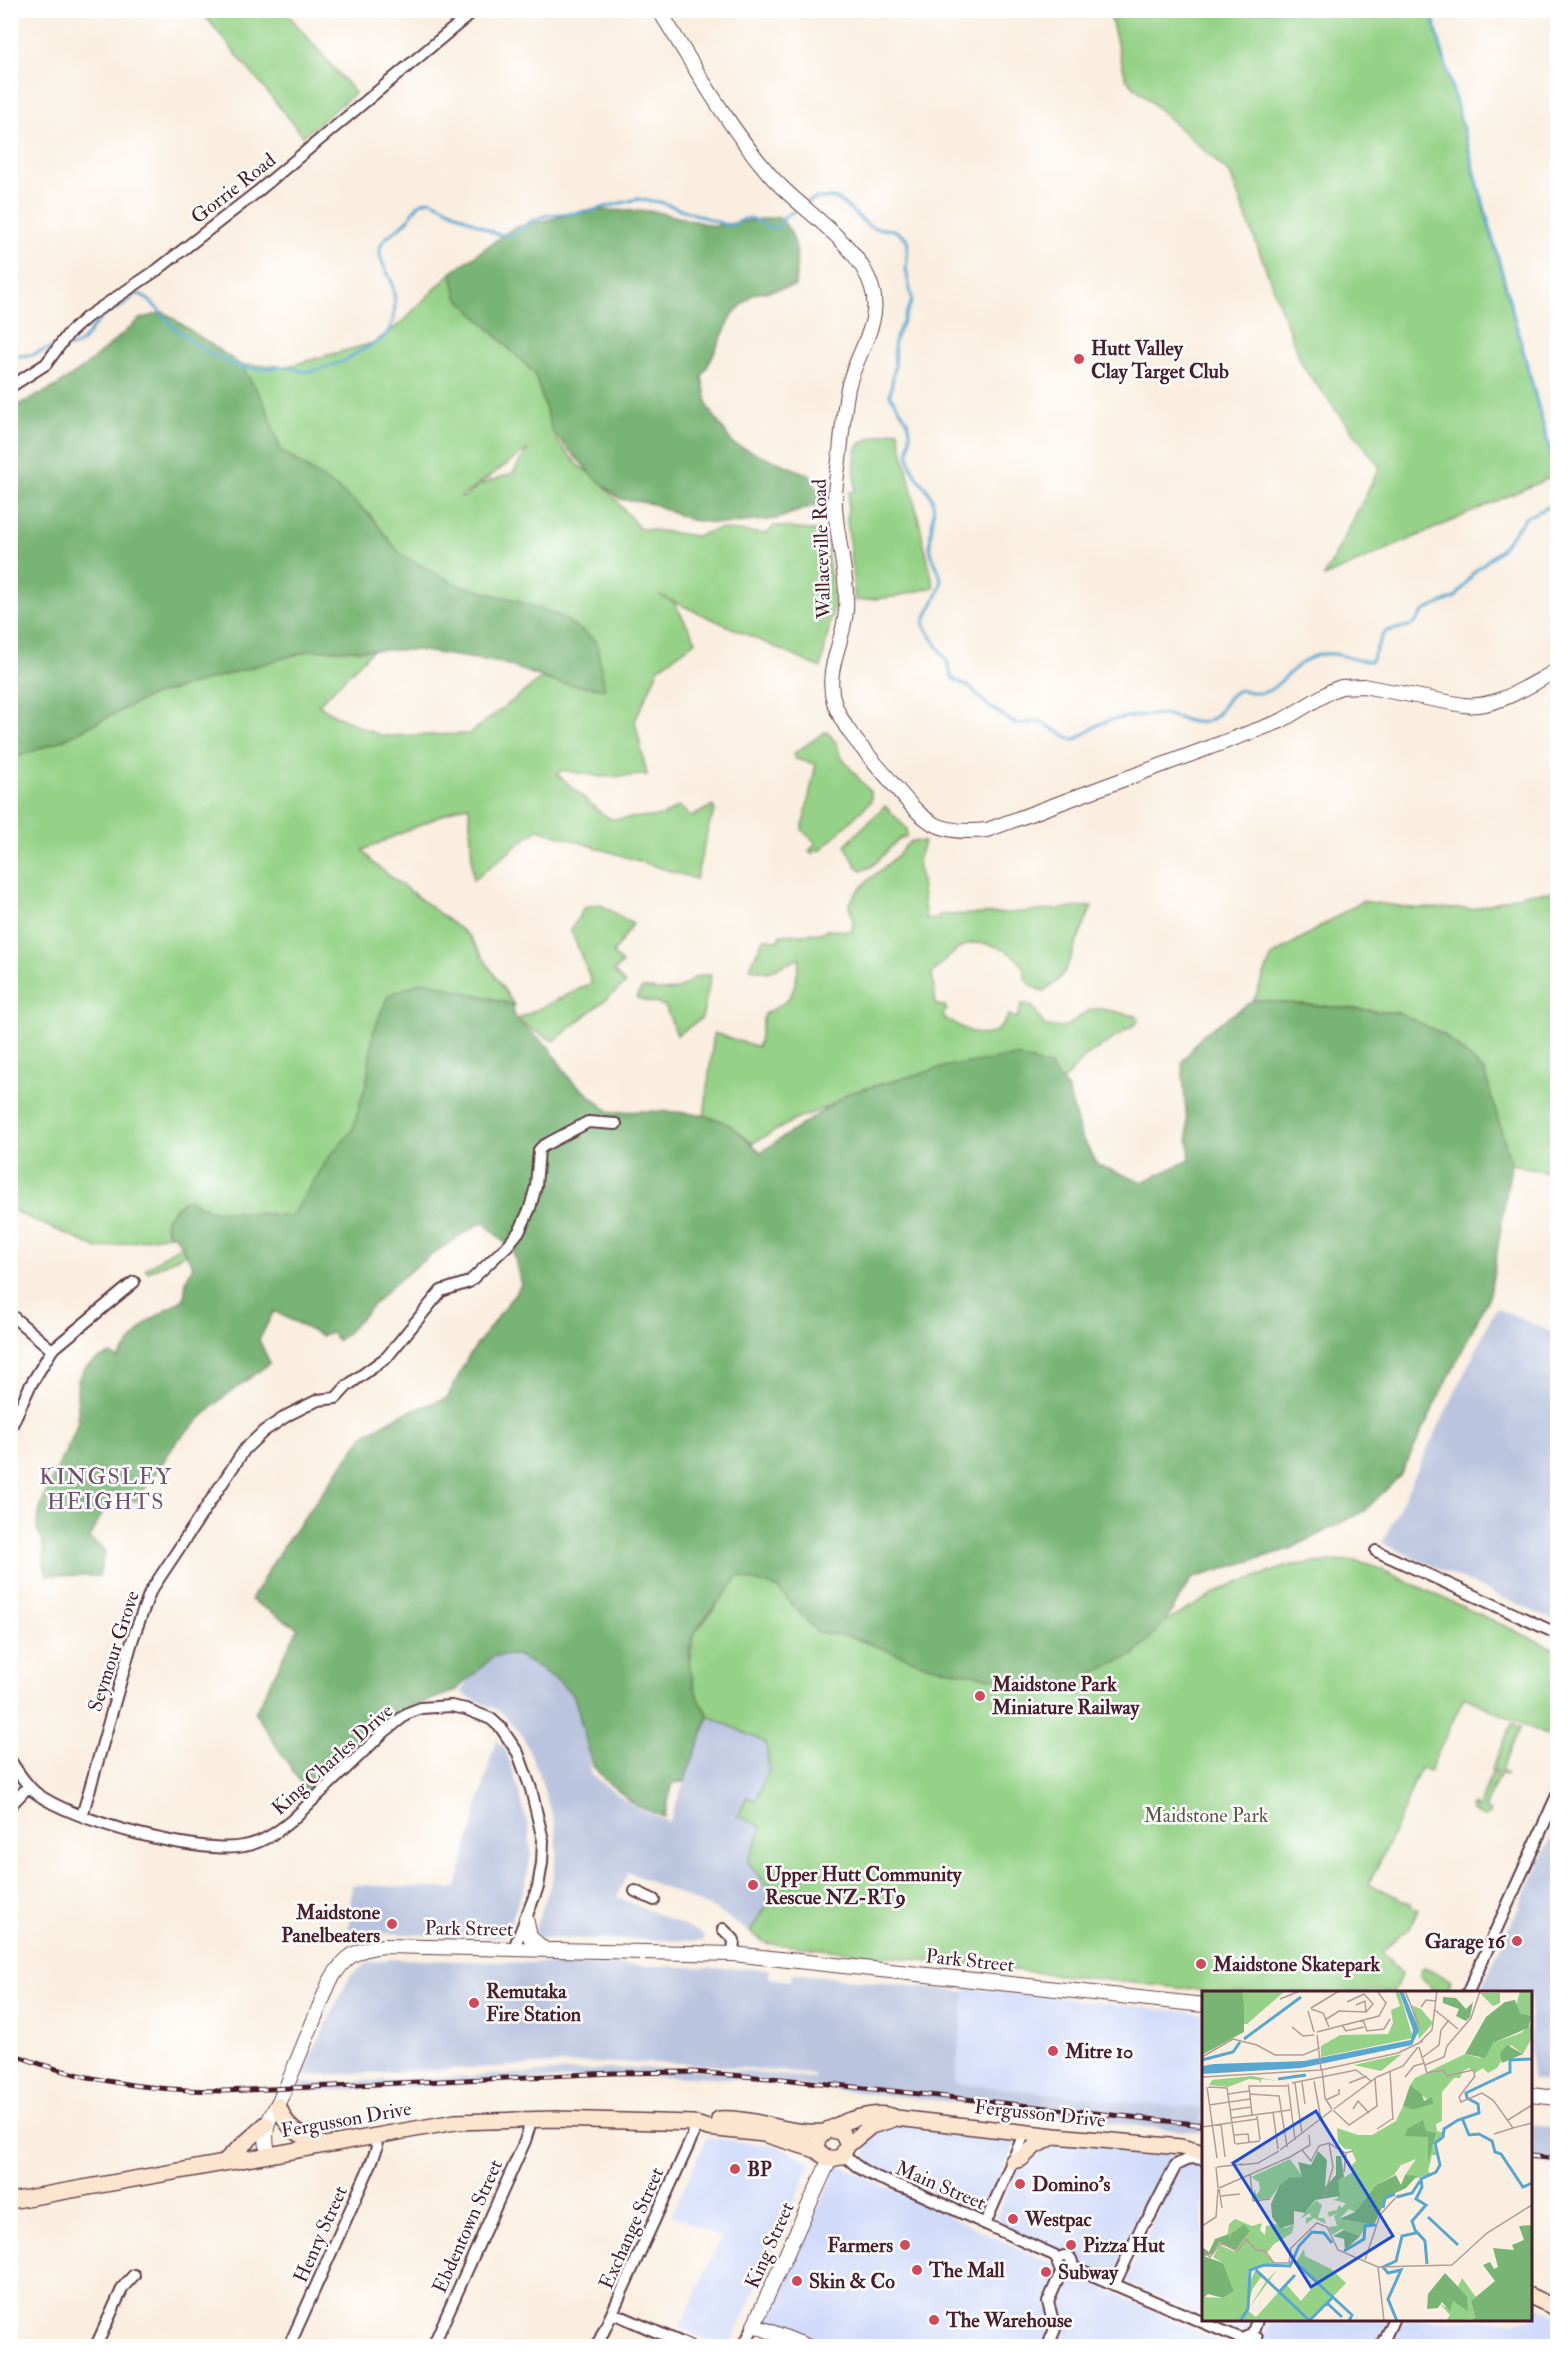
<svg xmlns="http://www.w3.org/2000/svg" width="1568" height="2357" font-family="'IM FELL Double Pica',serif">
  <rect width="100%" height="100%" fill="#fff"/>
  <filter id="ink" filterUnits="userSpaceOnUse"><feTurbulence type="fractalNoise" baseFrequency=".0167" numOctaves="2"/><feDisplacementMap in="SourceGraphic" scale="12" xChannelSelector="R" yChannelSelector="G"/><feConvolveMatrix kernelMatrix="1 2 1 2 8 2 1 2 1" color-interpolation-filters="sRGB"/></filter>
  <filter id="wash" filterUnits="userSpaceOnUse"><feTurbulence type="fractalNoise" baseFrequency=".008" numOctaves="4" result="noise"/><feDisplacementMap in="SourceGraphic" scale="24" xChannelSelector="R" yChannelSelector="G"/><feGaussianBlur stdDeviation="1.35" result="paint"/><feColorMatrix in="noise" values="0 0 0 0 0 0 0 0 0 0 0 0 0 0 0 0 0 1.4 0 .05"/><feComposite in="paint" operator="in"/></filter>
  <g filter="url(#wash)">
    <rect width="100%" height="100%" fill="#f9eedf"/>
    <path fill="#d0daf9" d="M969,1988L1203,2014V2108L1141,2104L955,2083L965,1990H969Z
      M891,2125L1015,2137L1016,2141L985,2211L979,2213L871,2165L865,2155L870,2140L880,2129Z
      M707,2137L779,2147L807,2160L811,2164L730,2346H720L680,2328L721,2238L671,2215Z
      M1033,2139L1176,2154V2160L1114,2277L999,2224L996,2217L1028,2141Z
      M1203,2161V2317L1128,2283L1126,2279L1179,2166L1182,2163Z
      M838,2164L1228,2346H824L767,2322Z
      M1531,2303L1557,2316V2346H1391L1404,2320H1530Z
      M1209,2320H1256L1247,2336Z
      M1270,2320H1389L1377,2346H1272L1263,2342V2336Z"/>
    <path fill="#bac4de" d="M1496,1308L1557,1335V1622L1382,1543Z
      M486,1653L526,1655L575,1692L586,1716L591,1775L635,1807L669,1822L709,1716L766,1743L769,1769L756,1801L739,1816L762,1827L748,1862L774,1894L750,1932L716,1910L628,1872L617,1897L699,1932L704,1936L703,1941L540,1938L536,1935L535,1929L553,1877L557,1852L555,1824L537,1769L523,1736L500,1711L466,1696L461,1692Z
      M496,1739L506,1750L528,1823L531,1853L526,1883L506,1932L503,1935L493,1937L348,1932L352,1885L456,1889Z
      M1557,1826V2083L1531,2080L1530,1992H1479Z
      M390,1959L754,1969L769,1970V1978L791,1981L792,1973L965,1992L955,2083L1141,2104L1203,2108L1204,2133L1003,2111V2107L712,2077H613L303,2092L300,2090V2084H303L633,2068L723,2070L814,2078V2074L683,2063H579L301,2076L350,1976L368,1963Z
      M1531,2125L1557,2128V2166L1531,2163Z"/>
    <path fill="#95d287" stroke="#707859" stroke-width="1.5" fill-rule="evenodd" d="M201,11H285L355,93L303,136Z
      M1109,11H1437L1431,13L1556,475L1324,577L1380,467L1303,367L1230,174L1126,79Z
      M452,272L457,297L535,374L546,410H552L557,441L580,467L599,479L639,528L696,536L719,529L767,534L774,526L824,532L834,603L821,668L659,595L674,602L696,641L659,668L635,721L647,775L602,777L562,770L557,774L601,813L611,819L663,816L679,806L691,817L712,806L715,810L708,828L696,879L538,829L473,880L469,806L458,808L363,850L373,863L469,936L514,1005L476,994L373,1033L367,1081L352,1131L329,1157L292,1216L208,1210L190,1199C177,1203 171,1212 165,1224L168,1235L98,1249C70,1234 39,1224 11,1209L10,759L58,742L148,697L311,650H373L318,705L342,719L382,736L469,734L542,678L558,683L604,688L596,641L562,617L515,600L457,585L401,555L369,514L337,488L281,451L264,402L241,365L288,366L373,343L401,323ZM528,449L513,473L479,485L464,498L461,497Z
      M898,430L934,587L894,597L855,601L847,518L849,492L855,491C855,441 848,444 898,430Z
      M825,732L828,733L837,744L840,756L871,793V801L820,851L817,849L813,854L809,851L816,843L802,830L816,764L796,759L793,754Z
      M885,806L907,829V836C889,841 880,867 862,870L857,867L845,845Z
      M912,841L924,842L918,861L926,919H939V915L1010,913L1092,906L1065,971L1055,983L1044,991L1037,989L1025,980C1030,955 984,937 965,945C952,950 943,965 932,973L936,1005L945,1006L947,1010L944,1011V1018C971,1032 991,1048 1009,1015L1017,1018L1022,1004C1038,1004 1036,1017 1046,1027C1079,1030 1073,1014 1094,1009C1103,1007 1126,1015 1137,1016L1139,1019L1137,1023L1085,1057L1058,1086L833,1104L793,1121L753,1143L704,1118L714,1033L758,1047L764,1014C798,998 793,992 800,958L768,972L750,968L763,939L779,940L780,935L820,933L827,930L852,931L853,921L849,905C859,883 883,870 899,854C904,849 905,844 912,841Z
      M1557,892V1174L1511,1164L1484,1071L1400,1013L1254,1000L1272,956L1362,901L1413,908L1473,909L1528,893Z
      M599,904L633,924L613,953L622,964L614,971L625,984L554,1041L529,1028L518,1019L592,983L571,930L584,908Z
      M711,975L702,1018L677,1035L665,1006L636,998L642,988C653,989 670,993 680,988C696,979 688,976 711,975Z
      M181,1245L185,1254L148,1272L145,1269Z
      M1349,1560L1369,1564L1557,1650V1740L1464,1697L1429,1772L1420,1768L1398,1823L1369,1884L1412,1904L1411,1907L1418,1910L1410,1928L1400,1935L1381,1953L1402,1974L1393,1992H1217L766,1943L750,1932L774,1894L748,1862L762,1827L738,1816L747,1797L756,1801L769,1769L766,1743L709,1716L697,1698L689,1663L695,1633L717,1605L730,1573L1134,1655L1165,1622L1229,1586L1292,1565Z
      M1512,1724L1520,1728L1501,1771L1506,1774V1776L1491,1770Z
      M1492,1773L1499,1776L1484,1808L1490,1811L1487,1816L1484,1817L1472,1811L1471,1808L1472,1805L1478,1808Z
      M1424,1968L1451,1980L1445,1992H1436L1420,1977L1421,1970Z"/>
    <path fill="#78b474" stroke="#616a50" stroke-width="1.5" d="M587,210L654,211L714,226L778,217C801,236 797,259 795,286L753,294L733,314L702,377L708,407L733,444L810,475L823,502L777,519L724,524L690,520L653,504L620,499L592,475L552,431L535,374L457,297L452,272L513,228Z
      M164,312L241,365L264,402L281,451L337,488L369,514L401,555L457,585L515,600L562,617L596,641L605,689L558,683L502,663L416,650H312L148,697L58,742L11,759V408L53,388L84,367L140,319Z
      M424,981L514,1005L513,1013L516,1020L548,1046L570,1079L610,1112C640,1111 703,1108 729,1125C740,1132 750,1143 761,1152L849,1093L948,1066L1016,1056L1049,1066L1068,1090L1081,1137L1098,1165L1142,1182L1190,1160L1182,1062L1203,1034L1254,1000L1400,1013L1444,1035L1484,1071L1511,1164L1490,1294L1400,1476L1364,1511L1290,1549L1191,1579L1165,1622L1134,1655L1073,1682L1018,1683L930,1666L851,1637L817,1632L777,1588L738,1576L734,1583C722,1599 706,1614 696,1631C681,1658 693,1693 709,1716L684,1782L673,1783L664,1817L637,1806L606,1781L593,1766L574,1696L557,1680L518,1655L494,1656L455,1691L400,1711L360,1742L306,1791L255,1713L298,1628L251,1600L280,1551L364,1435L400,1415L447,1398L468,1357L521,1285L513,1251L483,1222C444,1244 408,1269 376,1302C362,1315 353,1330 337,1341L331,1332L321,1336L274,1311L259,1340L270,1363L220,1400L177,1441L136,1502L114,1491L89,1538L105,1550L99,1576L47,1575C42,1564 45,1555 43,1544C43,1539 39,1536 38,1531C32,1508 68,1452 76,1428C82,1412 73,1394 79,1378C85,1364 98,1358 112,1354L117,1359L147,1322L184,1299L186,1280L193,1266L175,1235H168L166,1218L183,1201L190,1199L208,1210L292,1216L329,1157L352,1131L367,1081L373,1033L388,995Z"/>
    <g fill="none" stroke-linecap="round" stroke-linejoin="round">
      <path stroke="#57a7d1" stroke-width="3" d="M1431,10L1558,479
        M805,203L817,198H833L839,200L868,225L874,228L894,230L906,238L908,243L906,269L912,300L894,342L895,366L890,395C896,406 909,418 910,431C910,448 905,455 914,472C919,483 932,491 933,502C936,519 927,535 931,553C933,562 942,572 941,583C940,597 926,609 924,625L947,661L952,678L972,689L987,705L1014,723L1021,724L1039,721L1073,740C1084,737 1089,729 1100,724C1113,718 1130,717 1144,716C1151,715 1160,714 1167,715C1180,717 1194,726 1207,721C1222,716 1223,699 1235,692C1243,687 1253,695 1262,693C1279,690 1293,662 1318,655C1338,650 1356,663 1371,661L1382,636L1387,631L1409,626L1415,623L1424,611L1456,597L1474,572L1500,550L1526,517L1558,503
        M63,347C85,350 88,329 102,317C109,311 119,309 126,303C130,300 132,296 137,293C152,299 159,312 170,323C192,344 226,368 258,369C266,369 274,367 281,367C292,366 301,374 312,371C316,371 344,361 346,360C352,357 356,353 362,350C369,346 379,343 385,336C397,322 396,300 392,283C388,272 376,256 381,245C386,234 401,229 408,220C415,210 417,201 431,200L496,234L507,235L515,233L529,222L547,215L586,212L637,199L660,202L729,226L744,219L751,218L773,229L778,227L785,216L800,208
        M10,357L31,355L53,347"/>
    </g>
  </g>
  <g filter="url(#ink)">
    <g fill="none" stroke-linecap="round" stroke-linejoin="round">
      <g stroke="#643e46" stroke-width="14">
        <path id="minor" d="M10,387L46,364L68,334L87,317L157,270L257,192L475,10
          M11,1315L52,1350
          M10,1429L30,1386L52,1350L134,1282
          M1376,1551L1558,1634
          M10,1760C18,1772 25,1784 36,1793C72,1821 199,1855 244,1846C262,1843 278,1832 292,1820L383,1733L408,1713L421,1708L451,1706L466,1709L491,1719L501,1728L518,1753L531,1789L543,1840L542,1863L538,1887L514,1948
          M10,1806L29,1786
          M82,1816L133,1638L150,1592L245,1449L264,1431L288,1415L318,1400L336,1398L347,1386L387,1357L441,1291L469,1282L508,1245L520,1230L530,1208L536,1186L539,1150L543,1146L588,1122L616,1124
          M635,1891L654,1900
          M723,1929L734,1940L733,1954
          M1468,1992L1558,1793
          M844,2154C863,2177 892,2182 918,2193C963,2213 1008,2235 1054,2255L1058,2260
          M985,2224L1025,2132
          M1058 2263a7 7 0 1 1 14 0a7 7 0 1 1-14 0Z
          M1071,2266L1244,2340
          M1114,2285L1142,2226L1149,2218L1176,2165L1190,2158L1204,2159
          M613,2313L689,2346
          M1252,2335L1257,2320
          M96,2346L123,2287L134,2275
          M289,2346L370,2166L377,2148L375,2135
          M433,2346L525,2141L529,2128L528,2120
          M597,2346L689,2144L693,2135V2123
          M744,2346L754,2325
          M1048,2346L1055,2329L1048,2302L1062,2270
          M1245,2346L1244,2338L1251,2335L1257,2338L1256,2346
          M1381,2346L1393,2320"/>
      </g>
      <g stroke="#643e46" stroke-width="16">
        <path id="tertiary" d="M659,10C694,66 727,125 770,175C801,211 858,241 872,288C883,323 855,355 848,388C844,409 842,431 840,452C838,470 834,488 835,506C837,541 848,575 846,610C844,642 824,670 834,702C844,733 872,758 892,783C923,820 935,836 987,830L1281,721L1331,691L1341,687L1363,686L1463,705C1497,709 1529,685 1558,670
          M526,1918L530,1937L544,1949
          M287,2085L330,1981C345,1956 356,1949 384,1946L733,1954L1204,2005
          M1530,2095L1558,2098
          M268,2154C262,2119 271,2120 284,2091
          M807,2346L754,2325L830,2159"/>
      </g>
      <g stroke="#643e46" stroke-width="18">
        <path id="secondary" d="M278,2105C289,2132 296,2133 322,2144
          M719,2119C758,2117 786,2135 824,2132
          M829,2129L842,2133L848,2145L841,2157L830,2159C783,2141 869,2103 896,2118L1055,2136L1181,2147L1204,2153
          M848,2145L871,2126L891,2120
          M226,2160L266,2124
          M1013,2161L1021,2159L1035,2146L1055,2136
          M10,2201L455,2122L555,2119L693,2123L708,2128L764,2134L819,2151
          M1530,2296L1558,2309"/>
      </g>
      <use href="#minor" stroke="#fff" stroke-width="10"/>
      <use href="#tertiary" stroke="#fff" stroke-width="14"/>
      <use href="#secondary" stroke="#fce5cf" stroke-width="15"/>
      <g stroke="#4a1f2b" stroke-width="5">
        <path id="rail" d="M10,2053C79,2081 151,2091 224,2091L613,2073L692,2072L782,2079L1204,2125
          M1530,2156L1558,2159"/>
      </g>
      <use href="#rail" stroke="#fff" stroke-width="3" stroke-dasharray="9" stroke-linecap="butt"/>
    </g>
  </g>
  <g fill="#d1495b" stroke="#fff" stroke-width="2">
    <circle cx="1079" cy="359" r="6"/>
    <circle cx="980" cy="1696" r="6"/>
    <circle cx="753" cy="1885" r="6"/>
    <circle cx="392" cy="1924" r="6"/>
    <circle cx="1517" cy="1941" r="6"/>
    <circle cx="1201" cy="1964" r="6"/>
    <circle cx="474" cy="2003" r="6"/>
    <circle cx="1053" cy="2051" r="6"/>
    <circle cx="735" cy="2169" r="6"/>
    <circle cx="1020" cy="2184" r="6"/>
    <circle cx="1013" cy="2219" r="6"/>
    <circle cx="905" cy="2245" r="6"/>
    <circle cx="1071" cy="2245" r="6"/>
    <circle cx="917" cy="2270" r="6"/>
    <circle cx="1046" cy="2272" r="6"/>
    <circle cx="797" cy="2281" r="6"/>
    <circle cx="934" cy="2320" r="6"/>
  </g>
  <g text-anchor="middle" stroke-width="5" stroke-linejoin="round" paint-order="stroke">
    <g font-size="20" fill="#4a1f2b" stroke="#fff">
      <text transform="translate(233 188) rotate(-38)" y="7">Gorrie Road</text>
      <text transform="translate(821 549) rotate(-92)" y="7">Wallaceville Road</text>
      <text transform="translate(113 1651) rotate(-72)" y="7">Seymour Grove</text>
      <text transform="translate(332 1759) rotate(-42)" y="7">King Charles Drive</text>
      <text transform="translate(469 1928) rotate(1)" y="7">Park Street</text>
      <text transform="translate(970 1960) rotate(6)" y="7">Park Street</text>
      <text transform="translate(1040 2113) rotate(6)" y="7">Fergusson Drive</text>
      <text transform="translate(346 2119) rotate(-10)" y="7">Fergusson Drive</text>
      <text transform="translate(941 2185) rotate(23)" y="7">Main Street</text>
      <text transform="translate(467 2226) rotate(-66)" y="7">Ebdentown Street</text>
      <text transform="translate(631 2228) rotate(-66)" y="7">Exchange Street</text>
      <text transform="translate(320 2234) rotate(-66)" y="7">Henry Street</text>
      <text transform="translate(769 2245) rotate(-66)" y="7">King Street</text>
    </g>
    <g font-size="20" font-weight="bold" fill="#4a1f2b" stroke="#fff" text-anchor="start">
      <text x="1091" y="355">Hutt Valley<tspan x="1091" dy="23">Clay Target Club</tspan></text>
      <text x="992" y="1691">Maidstone Park<tspan x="992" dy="23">Miniature Railway</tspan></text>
      <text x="765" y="1881">Upper Hutt Community<tspan x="765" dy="23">Rescue NZ-RT9</tspan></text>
      <text x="380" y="1919" text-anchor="end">Maidstone<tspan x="380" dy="23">Panelbeaters</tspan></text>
      <text x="1505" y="1948" text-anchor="end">Garage 16</text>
      <text x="1213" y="1971">Maidstone Skatepark</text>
      <text x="486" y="1998">Remutaka<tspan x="486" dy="23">Fire Station</tspan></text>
      <text x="1065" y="2058">Mitre 10</text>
      <text x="747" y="2176">BP</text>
      <text x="1032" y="2191">Domino's</text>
      <text x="1025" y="2226">Westpac</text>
      <text x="893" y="2252" text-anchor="end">Farmers</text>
      <text x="1083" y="2252">Pizza Hut</text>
      <text x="929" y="2277">The Mall</text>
      <text x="1058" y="2279">Subway</text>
      <text x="809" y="2288">Skin &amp; Co</text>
      <text x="946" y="2327">The Warehouse</text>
    </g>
    <g font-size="20" fill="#605547" stroke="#fff">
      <text x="1206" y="1822">Maidstone Park</text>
    </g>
    <g font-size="22" letter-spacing="1.5" fill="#735072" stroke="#fff">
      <text x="106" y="1484">KINGSLEY<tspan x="106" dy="25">HEIGHTS</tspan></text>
    </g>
  </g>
  <g transform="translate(1202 1991)">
    <rect width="330" height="330" fill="#f9eedf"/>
    <path d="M40,0H83L45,33H41ZM193,0H197L211,47L119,66V55L138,44L186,43L191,32L189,19L198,15ZM318,0H330V25L318,22L314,15ZM278,2H298V12L291,15ZM209,14L219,18L231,32L217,48ZM330,32V47L321,63L309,54L295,77L286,82L281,77L273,82L267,77L261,80L258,87H252L240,101V130L234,133L235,140L242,142L231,154L235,164H230L226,180L229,183L215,187L203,184L214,168L199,174L192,184L174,194L153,221L147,218L137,228L166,233L158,245L140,238L130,244L126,236L135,235L132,225L136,222L127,226L126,221L135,219L137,214L140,217L144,212L131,209L136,207V190L151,181L150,174L154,170L149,158H143L136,151L135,137L156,144H170L194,130L201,115L210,119L231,113L208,94L213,87L263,63L278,67L291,52L319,42ZM200,63L179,80L152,74ZM50,85L75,90L60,88L58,92L57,89L47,88L26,96L7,94L10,89ZM88,168L101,186L77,195L69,207L52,209V198L55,204L58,198L57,191L49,186ZM114,209L120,214L116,227H122L124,233L112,227L104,233V227L109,226L108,222L98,228ZM33,228L50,235L60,232L58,239L63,244L64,235L73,233L84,237L92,233L90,242L72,253L64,263L75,276L61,274L46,280L47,293L54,278L65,289L75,279L47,317L64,290L59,286L50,299L45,319L54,326L84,293L99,310L115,291L94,271L102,258L103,265L129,278L144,292L108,330H0L1,306L21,307L32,300L21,272L11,266L18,254L33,261L44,246L46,241H33L30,248H25L27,233ZM260,287L274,306L269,310L273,328L244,330L248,324L238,313L243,316L251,310L258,312L265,305L256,296Z" fill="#95d287"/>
    <path d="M0,0H40L42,14V41L0,64ZM241,6L254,7L264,18L271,11L268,26L264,30L254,25L257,18L241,12ZM313,9L318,22L330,25L326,37L291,52L283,67L263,63L284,26L303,11ZM305,54L321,63L300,72L298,62ZM208,94L220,103L222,110L230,106L231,113L210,119L201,115ZM221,129L224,140L234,142L226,171V146L203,145L205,138ZM116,160L125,169L123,196L134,184V165H139L142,186L136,190L138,205L113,209L103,222L92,220V233L78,237L70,226L69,213L77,195L87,187L100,186L96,171L109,174ZM194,184L199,194L203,184L215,185L204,197L185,206L172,234L137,228L153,221L174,194ZM42,233L48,240L34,259L18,251L10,263L2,265L21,272L32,300L21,307L6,303L0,308V256L7,261L13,248L27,243L28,249L29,243ZM330,234V330H268L273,327L269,310L293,290L281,274L288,271L292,278L296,276L291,257L312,259L310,254L322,249L317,235ZM142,239L158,245L143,259L142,248L131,245ZM243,282L265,305L266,320L251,310L248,320L240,311L236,317L225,318L226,303Z" fill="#78b474"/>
    <path d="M197,0H201L217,39L210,54L99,77L0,83V75L12,73L102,70L209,49L211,39Z" fill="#57a7d1"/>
    <path fill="none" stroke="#57a7d1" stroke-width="3" d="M42,48L99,6M0,69L31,61L38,51M76,88L104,84M260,127L267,144L277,143L290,150L293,161L299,163L321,196L330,192M195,206L210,202L218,190M181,217L183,207L193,203M226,226L256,254M213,239L223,250L225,273M142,260L162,248L163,235L174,234M92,270L150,324L147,330M54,279L108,330M78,300L93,284M125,312L140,326M108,329L130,307M38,330L46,318L48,279L62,274L88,275L97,255L110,241L122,242L130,252M195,330L186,308L199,279L186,282L181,276L194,270L200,245L214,242L210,230L224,214L214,208L220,196L219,188L234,181L238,174L233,152L241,146L242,138L256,129L277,122L276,113L265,107L264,102L308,81V69L330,68"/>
    <path fill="none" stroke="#b39b97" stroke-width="1.5" d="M203,0L217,34M78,8L98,0M154,14L163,10L164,21M219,16L224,9L234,10M109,17L137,0M109,18L121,22L127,36M233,19L256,38M106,20L112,41M123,29L137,20L164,21L171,13L162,3L145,11M161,29L165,40L182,38L188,28M140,34L144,40L162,36M90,36L101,45L112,44M115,41L177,25L184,12L175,0M115,44L119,79M217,52L230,39L235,0M217,56L225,82L241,79L245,85L271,79L273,85L257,106L259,111L280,102L291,109L311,137L330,132M0,66L31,48L55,54L73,64H101L118,57M221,66L237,54L239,39L247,29M223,74L242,66L245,55L269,27L278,0M120,78L123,107L130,118M188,81L191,129M0,86L119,79L196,62L221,50M203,86L212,75L223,72M112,90L119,128M100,91L103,113M90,92L154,79L169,90M93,92L100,143M147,92L165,85M86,93L93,149M5,96L15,167M6,96L25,97L33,153M26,103L47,100M47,103L77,105L85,156M124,109L137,103V98M7,114L48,108M132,118L175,86L201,75L216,56M151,118L156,110L167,122M28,119L49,116M131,119L147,134L175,115L173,88M71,121L76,158M50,124L47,95H85M55,125L58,149M29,127L88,119M306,129L330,114M19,133L23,166M0,136L55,128M175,138L190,128M292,143L311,137M32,144L46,143L47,151M34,153L58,150M78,159L130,119M100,159L109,170L117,155L127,152L143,162L151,160M38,174L56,172L77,160M14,176L16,197M15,176L41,173M142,181L144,162M48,183L51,210L68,208M17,197L88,166L108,154L107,144M17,198L20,217M19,205L38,203M122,206L131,176L127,152M0,235L14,226L16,198M0,259L8,266L19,252L35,260L44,248L54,259L63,260L72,272H87L89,257L115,232L125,236L136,259L176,276L250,274L285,242L330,214M163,269L178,224L196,204M176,276L182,330"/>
    <path fill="#1d4ed8" fill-opacity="0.15" stroke="#1d4ed8" stroke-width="3" d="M114,120L191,245L109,296L31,172Z"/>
    <rect width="330" height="330" fill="none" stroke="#4a1f2b" stroke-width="3"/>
  </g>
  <rect width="1568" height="2357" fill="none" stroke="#fff" stroke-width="36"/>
</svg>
